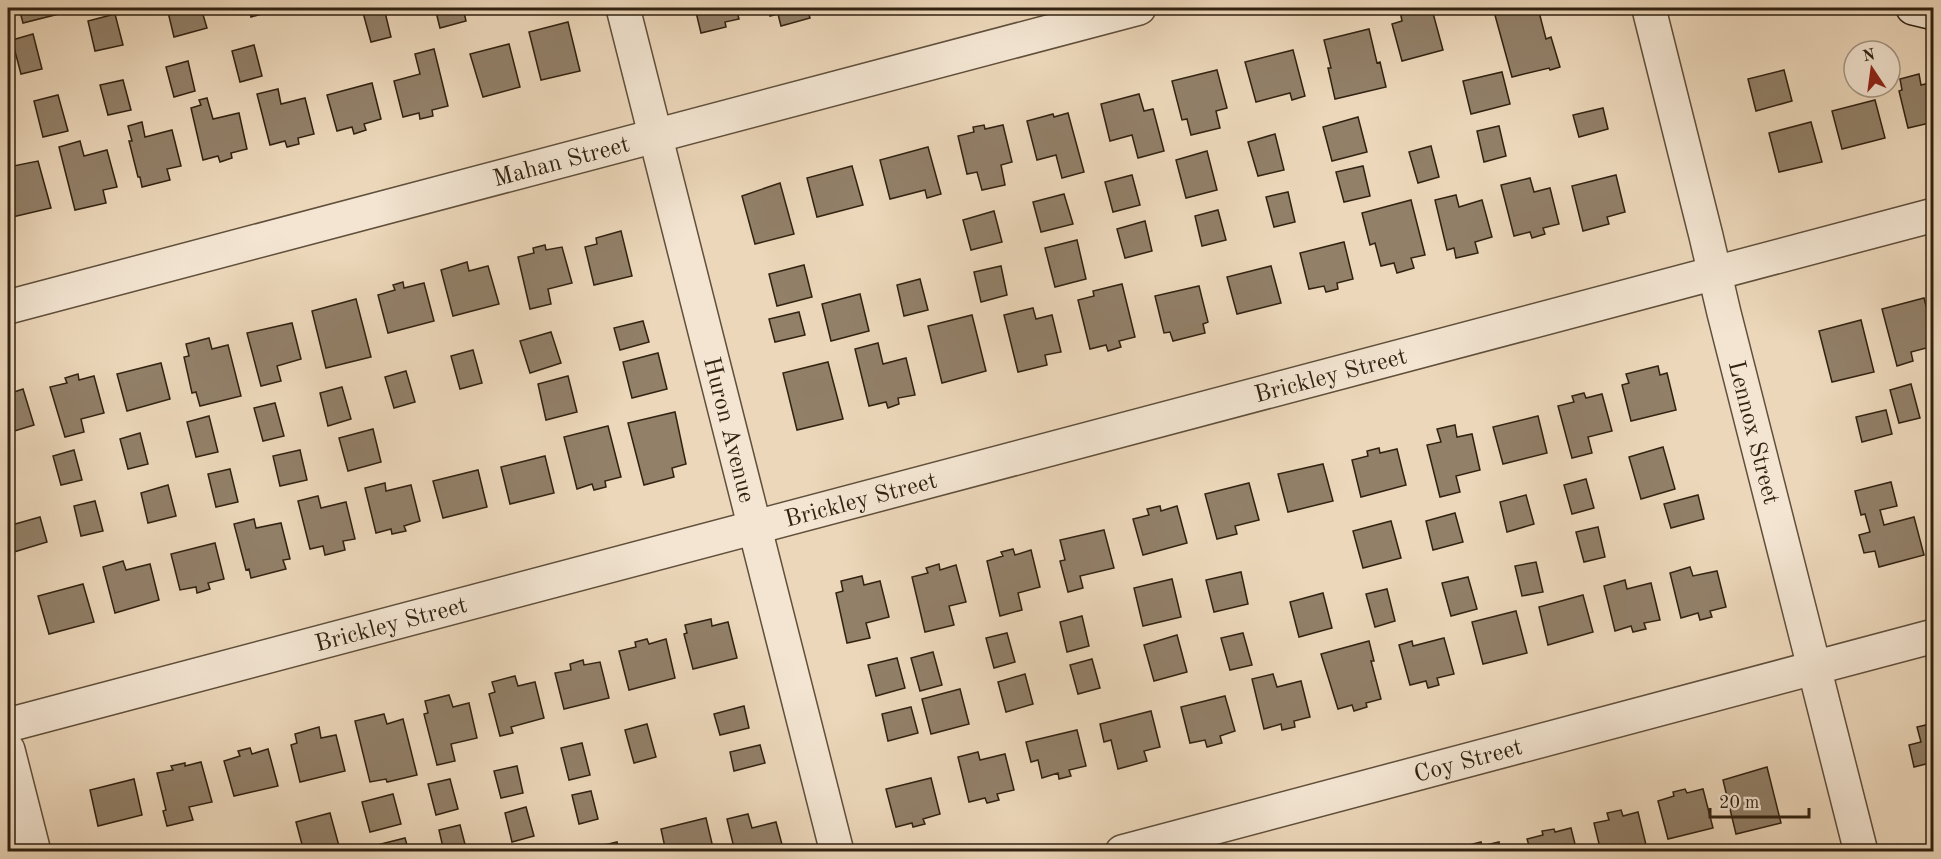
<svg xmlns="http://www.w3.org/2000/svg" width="1941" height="859" font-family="'Old Standard TT',serif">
  <rect width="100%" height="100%" fill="#ecd7ba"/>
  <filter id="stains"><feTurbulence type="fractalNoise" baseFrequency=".00333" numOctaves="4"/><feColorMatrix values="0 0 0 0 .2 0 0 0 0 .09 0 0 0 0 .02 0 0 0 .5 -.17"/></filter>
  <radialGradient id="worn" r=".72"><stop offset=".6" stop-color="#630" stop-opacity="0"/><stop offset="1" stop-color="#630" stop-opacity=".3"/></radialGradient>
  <path fill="#928069" stroke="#312211" stroke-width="1.5" d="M19,8H65L67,12L23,23Z
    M167,8H201L207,28L174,37Z
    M249,8H283L251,17Z
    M366,8H384L391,37L371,42L362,9Z
    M435,8H463L466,21L440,28Z
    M695,8H736L739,19L725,22L726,27L701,33Z
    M768,8H807L810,18L781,26L778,14L770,16Z
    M1412,8H1429L1431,14L1433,13L1443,50L1402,61L1392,24L1402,21L1400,11Z
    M1493,8H1538L1546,39L1551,37L1560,67L1550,70L1549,68L1512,77Z
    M115,14L123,45L95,51L88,21Z
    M568,22L580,71L541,80L529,32Z
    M1369,29L1377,63L1380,62L1386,87L1335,99L1328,68H1331L1324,40Z
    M33,34L42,69L21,74L12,40Z
    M509,44L520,87L483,97L470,54Z
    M254,45L262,76L240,82L232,51Z
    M434,49L448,106L432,110L433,116L420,119L419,113L403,117L394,81L420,74L415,54Z
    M1293,50L1305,96L1292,100L1290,93L1256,102L1245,62Z
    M188,61L195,91L174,97L166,67Z
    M1217,70L1227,108L1216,111L1220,128L1191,135L1187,119L1182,120L1172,81Z
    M1784,70L1792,101L1756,111L1748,79Z
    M1502,72L1510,104L1471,114L1463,81Z
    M1919,74L1921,85L1934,82V122L1908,128L1899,91L1902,90L1900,79Z
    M123,80L131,110L108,115L100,85Z
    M372,83L381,119L364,124L366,130L354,134L352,127L337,131L327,95Z
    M278,89L281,104L305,98L314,134L298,138L299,144L287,147L285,141L270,145L257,94Z
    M1139,94L1144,111L1153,109L1164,151L1138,158L1132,135L1110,141L1101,104Z
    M58,95L68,131L43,137L34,101Z
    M207,98L213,119L239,113L247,149L231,153L232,158L220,162L218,156L203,160L191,108L201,105L199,100Z
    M1875,100L1885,138L1842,149L1832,111Z
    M1603,108L1608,129L1579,137L1573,115Z
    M1068,113L1084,172L1062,178L1056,155L1037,160L1027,121L1053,114L1054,117Z
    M1358,117L1367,152L1332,161L1323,127Z
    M142,122L145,137L172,130L181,166L167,169L170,180L142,187L140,177H138L129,141H132L128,126Z
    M1811,122L1822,162L1779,172L1769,133Z
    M984,125L985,129L1003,125L1012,162L1001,165L1005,185L982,190L977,172L967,174L958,136L974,132L973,127Z
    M1499,126L1506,156L1484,162L1477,131Z
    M1275,134L1284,170L1258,176L1248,142Z
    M80,141L84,156L107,150L117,187L103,190L106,203L75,210L59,147Z
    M1431,146L1439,177L1418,183L1409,152Z
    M928,147L941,194L927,198L925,190L890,199L880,160Z
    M1207,151L1217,190L1186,198L1176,160Z
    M38,161L51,208L8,218V167Z
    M852,166L863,205L817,217L807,178Z
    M1363,166L1370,196L1344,202L1336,172Z
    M1132,175L1140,205L1113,212L1105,182Z
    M1616,175L1625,212L1607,217L1609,224L1583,231L1572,186Z
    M1530,178L1534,192L1550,188L1559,224L1543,228L1545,234L1532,238L1530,232L1514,236L1501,185Z
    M780,183L794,234L755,244L742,196Z
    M1288,192L1295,222L1274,227L1266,197Z
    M1064,194L1073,224L1041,232L1033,202Z
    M1456,195L1459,207L1482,200L1492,237L1475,242L1478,253L1456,258L1454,248L1447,250L1435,200Z
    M1411,200L1425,255L1411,258L1414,268L1397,273L1394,263L1381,266L1375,243L1370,245L1362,213Z
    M1218,210L1226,240L1202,246L1195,216Z
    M994,211L1002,242L971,250L963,220Z
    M1145,221L1152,251L1125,258L1117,229Z
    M621,231L632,276L594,285L585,247L597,244L596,238Z
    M1077,240L1086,279L1055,287L1045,248Z
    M1344,242L1353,279L1337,283L1338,289L1326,292L1324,286L1309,289L1300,253Z
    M545,245L546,250L562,247L572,283L548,289L551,304L530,309L518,257L534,253L533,248Z
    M467,262L469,271L488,266L499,304L453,316L441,270Z
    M804,265L812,297L777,306L769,274Z
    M1001,266L1007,295L981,302L974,272Z
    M1271,266L1281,303L1237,314L1227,277Z
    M920,279L928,310L904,316L897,285Z
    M403,282L404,288L424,283L434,321L388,333L378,295L395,290L393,285Z
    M1122,284L1135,337L1119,341L1121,347L1108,351L1106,345L1090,349L1078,300L1094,296L1093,291Z
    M1199,286L1208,322L1203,324L1205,333L1173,341L1170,332L1164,333L1155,296Z
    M860,294L869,331L831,341L822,304Z
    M1924,298L1934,336V346L1911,352L1913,361L1897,366L1882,309Z
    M356,299L371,357L326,368L312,311Z
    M1033,308L1036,319L1052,315L1061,352L1045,355L1047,365L1018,372L1004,315Z
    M799,312L805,335L775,342L769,319Z
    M972,315L986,371L942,383L928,326Z
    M1861,320L1874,372L1832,382L1819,331Z
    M643,321L649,342L620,350L614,328Z
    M292,323L301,359L277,366L281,381L261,386L247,333Z
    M551,332L561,363L530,373L520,341Z
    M209,338L212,349L228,345L241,396L200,406L196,392L192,393L184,357L189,356L186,344Z
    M878,343L883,364L906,358L915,395L898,398L899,404L888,408L886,402L869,406L855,349Z
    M473,350L482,383L460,389L451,356Z
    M658,353L667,389L632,398L623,362Z
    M828,362L843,419L797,430L783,373Z
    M161,363L170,399L127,411L117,374Z
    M1658,366L1660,375L1667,373L1676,410L1631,421L1622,385L1629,383L1626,374Z
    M406,371L415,402L394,408L385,377Z
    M78,374L79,380L94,376L104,413L81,419L84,432L65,437L50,387L67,383L65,378Z
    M568,376L577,412L546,420L538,384Z
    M1911,384L1920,418L1899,423L1890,390Z
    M342,387L351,419L328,426L320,393Z
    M23,389L34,425L8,433V394Z
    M1584,393L1586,398L1602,394L1612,431L1588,437L1592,453L1572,458L1558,406L1574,402L1572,396Z
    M275,403L284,436L263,441L254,408Z
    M1886,410L1892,434L1862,442L1856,417Z
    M675,412L686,464L672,468L674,477L644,485L628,423Z
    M209,416L218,452L196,457L187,422Z
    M1538,416L1547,453L1503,464L1493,427Z
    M1455,425L1457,437L1472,434L1480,470L1456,476L1460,492L1440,497L1427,445L1441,442L1437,429Z
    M608,426L621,477L605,481L606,487L594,490L592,484L577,489L564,437Z
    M373,429L381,462L348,471L339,438Z
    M140,433L148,464L128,469L120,439Z
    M1663,447L1675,489L1641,499L1629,457Z
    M1379,448L1380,453L1397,449L1406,485L1361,497L1352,460L1368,456L1367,451Z
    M74,450L82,480L61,485L53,456Z
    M300,450L307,480L280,486L273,456Z
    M545,456L554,493L510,504L501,467Z
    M1323,464L1333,501L1288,512L1278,474Z
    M230,469L238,502L216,507L208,474Z
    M478,470L487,507L443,518L433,481Z
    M1586,479L1594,508L1572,514L1564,485Z
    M1891,482L1897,506L1880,510L1884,525L1914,517L1924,555L1879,567L1875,551L1864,553L1859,535L1870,532L1865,514L1861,515L1855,491Z
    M385,483L386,491L411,485L420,521L404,526L406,531L392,534L391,529L376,533L365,488Z
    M1249,483L1259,520L1235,526L1237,534L1217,539L1205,494Z
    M168,485L176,516L148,523L141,493Z
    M1526,495L1534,524L1507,532L1500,502Z
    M1698,495L1704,519L1671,528L1664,504Z
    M318,496L321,508L346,502L355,539L343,541L345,550L325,555L323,546L310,549L298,501Z
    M95,501L103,531L81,536L74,506Z
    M1160,506L1161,511L1177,506L1187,543L1143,555L1133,519L1149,515L1147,509Z
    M1455,513L1463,542L1433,550L1426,521Z
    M40,517L47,542L14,552L8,526Z
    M254,519L256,528L281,523L290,559L283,560L286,569L251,578L249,569L246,570L234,524Z
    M1391,521L1401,558L1363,568L1353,531Z
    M1598,527L1605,557L1584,562L1576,532Z
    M1104,530L1114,568L1080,576L1083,588L1068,592L1060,561L1065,560L1060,540Z
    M215,543L224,579L208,583L210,589L197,593L196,587L180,590L171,554Z
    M1013,549L1015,555L1031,550L1040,587L1018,593L1022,610L1000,616L987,561L1003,556L1001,552Z
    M123,561L126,570L150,564L159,600L115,613L103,567Z
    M1536,562L1543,592L1522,596L1515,566Z
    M939,564L940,570L956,565L966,602L949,606L954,625L925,632L912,577L928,573L926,568Z
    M1690,567L1693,576L1717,571L1726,607L1710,611L1712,617L1700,620L1698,613L1681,618L1670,573Z
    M1241,572L1248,604L1214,612L1206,580Z
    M862,576L864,585L880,581L889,617L866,623L870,638L847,643L836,593L843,591L841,581Z
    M1468,577L1477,609L1451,616L1442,583Z
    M1172,579L1181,617L1143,626L1134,588Z
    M1625,580L1627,589L1651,583L1660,620L1644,623L1646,629L1633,632L1631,626L1615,631L1604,586Z
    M83,584L94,622L49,634L38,596Z
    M1387,589L1395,621L1375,627L1366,594Z
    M1323,593L1332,628L1299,637L1290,602Z
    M1583,595L1593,632L1548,645L1539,607Z
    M1516,611L1527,653L1483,664L1472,622Z
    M1082,616L1089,646L1067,652L1060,622Z
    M711,619L712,626L728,622L737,658L693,669L684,634L687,633L685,625Z
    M1007,633L1015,662L994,668L986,638Z
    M1243,633L1252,665L1230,670L1221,638Z
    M1177,635L1187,672L1154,681L1144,645Z
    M1444,638L1454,674L1437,678L1439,685L1428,688L1426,681L1410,685L1399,645L1412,641L1413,646Z
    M647,639L649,644L666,639L675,678L629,690L619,651L636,647L635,642Z
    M1369,641L1374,661H1371L1381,699L1366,703L1367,707L1354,711L1352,705L1338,709L1321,654Z
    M933,652L942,685L920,691L911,658Z
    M897,658L905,688L876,696L868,665Z
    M1092,659L1100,688L1078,694L1070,665Z
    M583,660L584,665L600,662L609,698L564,709L555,673L571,670L570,664Z
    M1025,674L1033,704L1006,712L998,682Z
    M1273,674L1277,687L1301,681L1310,717L1294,721L1295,727L1282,730L1281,724L1264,729L1252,679Z
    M515,676L518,686L535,682L544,718L511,727L513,733L500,736L489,694L495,692L492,682Z
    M960,689L969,724L931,734L922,699Z
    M449,695L453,707L469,703L477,738L451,744L455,761L437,765L424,714L428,713L425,701Z
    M1225,696L1235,731L1220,736L1222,743L1207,747L1205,740L1190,743L1181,707Z
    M744,706L749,728L720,735L714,714Z
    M911,707L918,733L888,741L882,714Z
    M1151,711L1160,747L1144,751L1147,761L1118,769L1111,740L1104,742L1100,724Z
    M384,714L387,724L403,719L417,775L387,782L386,779L370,782L355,721Z
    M1934,723V762L1914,767L1909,745L1921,742L1917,727Z
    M647,724L656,757L634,763L625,730Z
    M319,727L321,738L336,735L345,771L300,782L291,745L297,743L295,734Z
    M1077,730L1086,766L1069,770L1071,776L1059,779L1058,773L1042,778L1038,760L1031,762L1026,742Z
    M582,743L590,775L569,780L561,748Z
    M760,745L765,763L734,771L730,752Z
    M250,748L252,754L268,749L278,786L234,796L224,761L240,756L238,751Z
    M978,752L980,760L1005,754L1014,790L997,794L999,800L987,803L985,798L969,802L958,757Z
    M201,762L212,802L189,807L193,820L167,826L163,811L166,810L157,773L173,770L171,766L185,763V766Z
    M517,766L523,793L501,798L494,771Z
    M1767,767L1781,823L1736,834L1723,780Z
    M931,778L940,814L923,819L925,824L913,827L912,823L896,827L886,789Z
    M134,779L142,815L98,826L90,790Z
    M450,779L458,809L436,815L428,784Z
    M1685,789L1687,793L1703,789L1713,828L1668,839L1658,801L1674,796L1673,792Z
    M591,791L598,819L579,824L572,795Z
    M393,794L401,824L370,832L362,802Z
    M526,807L534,836L512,842L505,813Z
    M1621,810L1623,816L1638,812L1647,849L1635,852H1601L1594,823L1609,820L1607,813Z
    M330,813L339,846L316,852H304L296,822Z
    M748,814L752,828L776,822L784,852H735L727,819Z
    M1934,815V842H1933L1927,817Z
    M706,818L714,852H666L661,829Z
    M460,825L467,852H444L439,830Z
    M1571,828L1577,852H1531L1527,839L1543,835L1542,831L1554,829L1555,832Z
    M405,838L409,852H375L373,846Z
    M617,842L619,852H597L596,847Z
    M1481,842L1482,846L1499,842L1501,852H1471L1469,845Z"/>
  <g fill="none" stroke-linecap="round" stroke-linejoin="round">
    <g stroke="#604f3b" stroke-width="36">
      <g id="minor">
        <path id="s1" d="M623,8L837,852"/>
        <path id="s2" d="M1650,13L1706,236L1724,313L1861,852"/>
        <path id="s3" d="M8,307L1139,8"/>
        <path id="s4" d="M8,725L1934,215"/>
        <path d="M8,750L34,852"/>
        <path id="s5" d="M1122,852L1934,636"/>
      </g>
    </g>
    <g stroke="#312211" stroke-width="36">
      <path id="secondary" d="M1913,8L1934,13"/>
    </g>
    <use href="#minor" stroke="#f3e5d2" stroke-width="33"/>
    <use href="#secondary" stroke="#f3e5d2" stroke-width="33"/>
  </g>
  <g text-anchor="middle" stroke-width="5" stroke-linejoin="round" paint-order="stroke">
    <g font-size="24" fill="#312211" stroke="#f3e5d2">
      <text dy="8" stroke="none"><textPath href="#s3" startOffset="572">Mahan Street</textPath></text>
      <text dy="8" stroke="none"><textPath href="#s4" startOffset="1368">Brickley Street</textPath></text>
      <text dy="8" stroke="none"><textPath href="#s1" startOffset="435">Huron Avenue</textPath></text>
      <text dy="8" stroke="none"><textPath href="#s2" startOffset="432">Lennox Street</textPath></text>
      <text dy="8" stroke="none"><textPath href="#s4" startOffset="882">Brickley Street</textPath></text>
      <text dy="8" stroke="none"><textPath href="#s4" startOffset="396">Brickley Street</textPath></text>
      <text dy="8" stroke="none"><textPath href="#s5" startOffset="358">Coy Street</textPath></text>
    </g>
  </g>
  <rect width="1941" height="859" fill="none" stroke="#ecd7ba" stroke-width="30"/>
  <rect x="9" y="9" width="1923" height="841" fill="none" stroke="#312211" stroke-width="3"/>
  <rect x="15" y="15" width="1911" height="829" fill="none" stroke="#312211" stroke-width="1.5"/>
  <g transform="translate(1872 69) rotate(347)"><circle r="28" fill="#f3e5d2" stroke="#a59785" stroke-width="1.5"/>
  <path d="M0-4.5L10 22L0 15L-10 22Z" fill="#8f2418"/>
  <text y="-9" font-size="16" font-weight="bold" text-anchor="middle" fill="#312211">N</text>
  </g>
  <path d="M1710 808v9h99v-9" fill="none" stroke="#312211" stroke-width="3"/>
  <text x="1719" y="808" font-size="18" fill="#312211" stroke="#f3e5d2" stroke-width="4.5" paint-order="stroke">20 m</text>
  <rect width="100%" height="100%" filter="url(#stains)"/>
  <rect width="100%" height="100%" fill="url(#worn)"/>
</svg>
